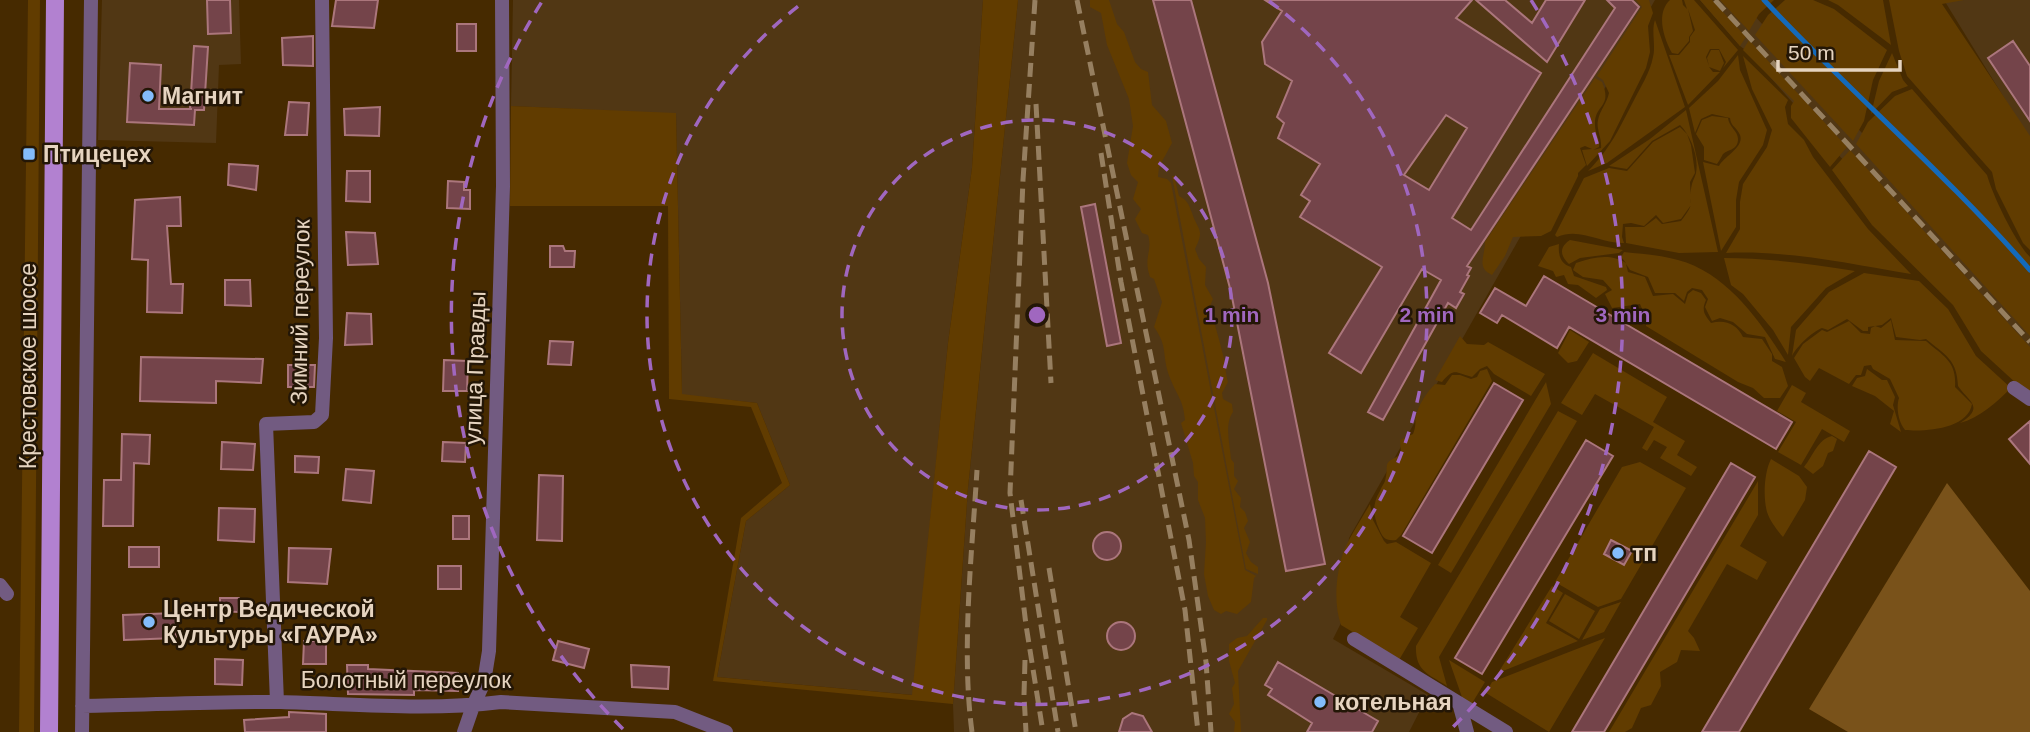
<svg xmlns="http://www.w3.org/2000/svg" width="2030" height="732" font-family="Helvetica,sans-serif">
  <rect width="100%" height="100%" fill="#462a00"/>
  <path fill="#513714" d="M102,0H239L241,64L219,65L216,143L98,140Z
    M513,0H983L972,168L948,343L913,695L717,677L746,521L790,485L757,403L682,395L676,114L511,106Z
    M1018,0H1655L1349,538L1342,621L1333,639L1428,695L1409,732H954L953,704L968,488Z
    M1700,0H1740L2030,316V402L1998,336L1748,52L1740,46Z
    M1944,0H2030V140Z"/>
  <path fill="#613c00" d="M28,0H40L34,732H19Z
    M983,0H1018L968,488L953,704L713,681L741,518L782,483L751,407L669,399L668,206H510L511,106L676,113L682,394L757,403L790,485L746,521L717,677L912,695L948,343L972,168Z
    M1090,0H1109L1117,24L1124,32L1135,62L1141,69L1148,72L1152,105L1166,121L1172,143L1159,167L1158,177L1167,179L1171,183L1245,570L1256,576L1254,578L1251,602L1237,614L1226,611L1221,614L1214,610L1208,596L1204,574L1206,542L1205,518L1198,500V482L1194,476L1193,463L1181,423L1185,420C1183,399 1177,396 1170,378C1161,355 1169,348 1154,327L1162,302L1154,279L1150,277C1143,257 1153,251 1148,235L1142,233L1135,219L1141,209L1133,199L1138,182L1131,175L1127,163L1133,126L1129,99L1107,45L1101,13L1090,7Z
    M1636,0H1649L1653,13L1648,26L1650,52L1646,68L1610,141L1587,166L1582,150L1592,149L1585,146L1580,148L1586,165L1578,173V176L1551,231L1541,236L1513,237L1505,256L1492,275C1476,268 1485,256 1485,242L1595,78L1602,82C1613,108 1594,104 1595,125C1595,133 1600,139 1599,147L1593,150L1601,148C1602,138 1596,129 1598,120C1600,110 1607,103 1609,93L1603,80L1597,76L1642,7Z
    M1670,0H1682L1683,5L1687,9L1684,0H1694L1738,50L1723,68L1726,62L1719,49H1710L1706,57L1709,66L1707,58L1711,50H1719L1724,63L1720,71L1709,67L1713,72H1720L1688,105L1669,55H1679L1690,42V37L1695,30L1688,9L1693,31L1689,37V41L1678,54L1672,53C1663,37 1656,13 1670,0Z
    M1700,0H1712L1746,37L1740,46Z
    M1720,0H1774L1759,14L1749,31Z
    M1785,0H1813L1834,9L1887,50L1873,80L1864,121L1853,141L1755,35L1768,15Z
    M1828,0H1883L1891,45L1838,5Z
    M1889,0H1964L1942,4L2030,136V250L2023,243L1996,189L1992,172L1907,76L1899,51Z
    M1655,20L1685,107L1607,163L1588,171C1610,149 1619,129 1633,102C1640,88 1650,73 1653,57C1656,45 1651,31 1655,20Z
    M1749,40L1847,147L1830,167L1791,118V106L1794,101L1743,50Z
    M1892,53L1903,80L1908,86L1892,92L1871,114L1879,81Z
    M1738,55L1740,70L1767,130L1763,145L1739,182L1736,200V227L1721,251L1703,162L1719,166C1724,156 1747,146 1739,133C1735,126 1731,126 1730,118L1712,114L1701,119L1695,133L1689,108L1718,81Z
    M1743,56L1788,100L1785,107L1788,124L1804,140L1813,157L1868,229L1911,274C1850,264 1789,250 1726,253L1740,229V202L1743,184L1767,147L1772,130L1752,89Z
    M1912,89L1987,175C1993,196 2015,242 2030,257V336L1856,144L1868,122L1895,96Z
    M1686,110L1718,252L1679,253L1626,243L1625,227H1644L1656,218L1662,224L1681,221C1698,199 1687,205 1692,184C1692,183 1696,174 1696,173C1699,157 1691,136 1680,125L1652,141L1627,169L1609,166L1650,139Z
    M1712,116L1728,118C1729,127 1738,131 1738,139C1738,150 1729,149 1723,154C1722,156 1718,163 1717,164L1704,160V147L1696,134L1702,120Z
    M1680,127L1687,134L1691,145L1695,173L1690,182L1691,205L1681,219L1663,223L1656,215L1644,226L1631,223L1623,224L1622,237L1624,243C1600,244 1581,227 1557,237L1555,235L1584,178L1609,168L1627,171L1653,142Z
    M1850,150L2030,347V394L2017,384L1981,351L1953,305L1872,225L1832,170Z
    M1172,176H1174L1179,196C1188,201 1188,203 1192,213C1198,231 1205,229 1195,249L1199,259L1206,267L1205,285L1213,299L1210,306C1214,323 1219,338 1223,355C1226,365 1225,372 1228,382L1222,393L1223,399L1232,404L1233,412C1224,425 1230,444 1231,459L1234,463V476L1238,481L1234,489L1241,498L1240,507L1245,512L1248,521L1244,528L1250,542L1246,553L1251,562L1258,567V574L1246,569Z
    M1570,240L1623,250L1619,253L1580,258L1569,264C1560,256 1559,247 1570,240Z
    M1559,244C1558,254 1560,264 1571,267L1574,276L1606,287L1607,290L1596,298L1578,285L1568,284L1564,275L1556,277L1553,271L1538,266L1549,247Z
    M1624,252C1642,254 1661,255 1678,260C1727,273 1760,321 1786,362L1775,359L1765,337L1747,334L1733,322L1720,318L1712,321L1705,307L1708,299L1702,290L1692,288L1687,292L1684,301L1675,293H1655L1648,277L1630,270L1626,264L1628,272L1645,277L1653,296L1673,294L1685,304L1688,294L1693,290L1701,293L1706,300C1701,311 1705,315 1711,323C1725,319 1737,324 1743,337L1762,339L1772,354V361L1782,367L1788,386L1780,398H1764L1753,388L1738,382L1646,326V318L1640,304L1612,308L1605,294L1612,290L1603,280L1583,277L1573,270L1576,263C1593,257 1611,253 1626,263L1621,257Z
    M1724,258C1769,258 1811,264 1855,271L1826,288L1791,327L1788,355L1773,330L1743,294L1731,285Z
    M1864,273L1919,281L1948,309L1976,356L2011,388C1997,402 1979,418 1960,423C1986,407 1968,401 1958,386C1957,359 1945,355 1926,339L1920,340L1896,337L1891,318L1882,325L1868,327V331H1863L1847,319L1828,330L1822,328C1812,332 1797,346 1792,356L1796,330L1829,292Z
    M1891,320L1895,340L1926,341C1943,356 1957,361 1955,387L1972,404C1968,429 1925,432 1905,430C1898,421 1896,407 1899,398L1890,379L1873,369L1871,365L1864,366L1861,375H1856L1849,384L1819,368L1810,381L1805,377L1794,358L1803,344L1822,330L1827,332L1849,321L1861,333L1870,334L1871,328L1875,326L1881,328Z
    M1570,330L1589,342L1577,361L1568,363L1558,353Z
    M1460,336L1467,344L1484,345L1488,342L1545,374L1531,396L1494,374L1487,366L1480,369L1472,377C1455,373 1455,367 1442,382L1435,380Z
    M1593,353L1667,397L1653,422L1685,441L1677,455L1697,467L1691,476L1660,458L1667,447L1654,440L1647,451L1642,448L1654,427L1595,394L1582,415L1561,403Z
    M1487,369L1492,381L1401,535L1396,540C1385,541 1383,538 1379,529C1373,515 1372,504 1380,491C1381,487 1384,484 1385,481C1390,464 1380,464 1401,455L1400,440L1413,434C1416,427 1415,423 1416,416C1418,405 1427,392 1435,384L1445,385L1452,375H1460L1471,379L1477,377L1480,371Z
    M1867,369L1882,380H1887L1895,397L1893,405L1901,432L1890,424L1894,411L1875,396L1852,386L1857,378L1865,376Z
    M1546,382L1551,404L1451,573L1438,565Z
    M1792,385L1806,393L1801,402L1850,431L1844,442L1822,429L1801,465L1778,452L1796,422L1777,411Z
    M1558,411L1577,421L1439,657L1447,686C1428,674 1415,671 1416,646Z
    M1832,436L1837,439L1833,451L1828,453L1823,466L1813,474L1804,467C1813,456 1818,439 1832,436Z
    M1771,459L1799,476L1807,487L1805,500L1783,537C1777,530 1770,521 1767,512C1763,497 1764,473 1771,459Z
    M1640,462L1686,488L1621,599L1598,607L1555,582L1622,467Z
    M1758,481V515L1740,546L1767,562L1757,580L1727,564L1688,631L1694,638L1700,651L1681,650L1677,662L1660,672L1661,686L1651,705L1641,708L1632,728L1625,732H1609Z
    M1370,504L1373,520L1384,541L1387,544L1396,542L1431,563L1400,617L1418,628L1399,660L1341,625C1333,603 1336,570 1345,548C1352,533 1362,518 1370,504Z
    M1552,586L1563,593L1546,623L1578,641L1498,673Z
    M1565,594L1595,611L1579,639L1549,621Z
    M1621,602L1604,632L1582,640L1600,609Z
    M1263,618H1267V620L1238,671L1241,732H1234L1235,722L1229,714L1234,704L1232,688L1235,683L1229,661V644L1237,638L1247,636Z
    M1605,638L1549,732L1486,693L1492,682Z
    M1449,660L1485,682L1471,705L1463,700Z"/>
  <path fill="#79521a" d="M1947,483L2030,591V732H1848L1809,709Z"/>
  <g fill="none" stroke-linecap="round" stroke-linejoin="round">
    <path stroke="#146aba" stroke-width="5" d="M1764,0C1850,92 1947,175 2030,270"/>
  </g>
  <path fill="#74444a" stroke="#ab767c" stroke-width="2" fill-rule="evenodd" d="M207,0H230L231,33L208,34Z
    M336,0H378L374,28L332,26Z
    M1153,0H1191L1268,283L1325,564L1286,571L1231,292Z
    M1265,0H1472L1456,18L1541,73L1452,218L1471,230L1615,8L1607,0H1632L1639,7L1467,266L1471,268L1467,275L1469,276L1460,292L1464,294L1456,308L1448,303L1383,420L1368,412L1441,280L1422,269L1361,373L1329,353L1382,267L1300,217L1310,201L1301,195L1320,164L1278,138L1284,123L1277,117L1292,81L1265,64L1262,42L1282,11ZM1446,115L1467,128L1429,190L1404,175Z
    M1476,0H1505L1532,23L1546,0H1585L1547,62Z
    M457,24H476V51H457Z
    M313,36V66L283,65L282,38Z
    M2013,41L2030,66V121L1988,58Z
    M194,46L208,47L204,110H195L194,125L127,122L130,63L161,65L159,109H192H190Z
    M289,102L309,103L307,135H285Z
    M380,107L379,136L345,135L344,109Z
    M229,164L258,166L256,190L228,185Z
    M347,171H370V202L346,201Z
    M448,181L464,182V190H470V209L447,208Z
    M180,197L181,226H167L171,284H183L182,313L147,312L148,260L132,259L135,200Z
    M1095,204L1121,343L1107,346L1081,207Z
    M346,232L375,233L378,264L348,265Z
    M550,246H563L565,251H575L574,267H550Z
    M1544,276L1792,422L1776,449L1569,327L1557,348L1502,315L1497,323L1480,313L1495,288L1526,306Z
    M225,280H250L251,306L225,305Z
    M347,313L371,314L372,344L345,345Z
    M550,341L573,342L571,365L548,364Z
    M141,357L263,359L261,383L216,381V403L140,401Z
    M444,360L468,361L467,391H443Z
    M288,365H315L314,387H288Z
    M1494,383L1523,400L1432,553L1403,536Z
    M2030,421V464L2009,439Z
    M122,434L150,435L149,464L134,463L133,526H103L104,480H121Z
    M1586,440L1613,456L1482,674L1455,658Z
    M222,442L255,444L253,470L221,469Z
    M443,442L466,443L465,462L442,461Z
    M1869,451L1896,467L1739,732H1702Z
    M295,456L319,457L318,473L295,472Z
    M1731,463L1755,477L1604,732H1572Z
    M346,469L374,471L371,503L343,500Z
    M539,475L563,476L562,541L537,540Z
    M219,508L255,509L254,542L218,540Z
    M453,516H469V539H453Z
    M1093 546a14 14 0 1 1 28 0a14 14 0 1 1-28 0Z
    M1611,540L1632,551L1624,565L1604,554Z
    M129,547H159V567H129Z
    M289,548L331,549L327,584L288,582Z
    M438,566H461V589H438Z
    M220,598H239L238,612L220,611Z
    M175,613L176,638L124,640L123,615Z
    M1107 636a14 14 0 1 1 28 0a14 14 0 1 1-28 0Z
    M304,641H326V664H303Z
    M558,641L589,649L584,668L553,660Z
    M215,659L243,660L242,685L215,684Z
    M1278,662L1378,721L1372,732H1307L1312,723L1268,695L1272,689L1265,685Z
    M347,665H368V669L458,673V691L414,690V695L348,694Z
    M631,665L669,667L668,689L632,687Z
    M289,712L326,714V732H245L244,720L289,717Z
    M1132,713L1143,716L1152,732H1119L1123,719Z"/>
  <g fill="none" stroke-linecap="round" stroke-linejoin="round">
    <path stroke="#725b81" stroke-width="14" d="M2014,388L2030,399
      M0,585L7,594
      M1354,639L1506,732
      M277,702L266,424L314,422L322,415L326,338L322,0
      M1459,703L1467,732
      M82,706C148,705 215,701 281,702C354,704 429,711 501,702L675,712L726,732
      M82,732L91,0
      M464,732L473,706L484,682L489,651L503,186L502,0"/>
    <path stroke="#b281d0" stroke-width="18" d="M49,732L55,0"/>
    <path stroke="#967f60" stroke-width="5" stroke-dasharray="14 7" stroke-linecap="butt" d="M1035,0L1023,180L1010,493L1026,625L1043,732
      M1077,0L1189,540L1206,662L1211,732
      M1715,0L2030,342
      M1036,104L1051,383
      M1101,153L1121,282L1185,610L1198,732
      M1021,500L1058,732
      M1049,568L1076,732
      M1025,660L1024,695L1026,732
      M972,732C961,650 972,553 977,470"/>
  </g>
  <g fill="none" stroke="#a067bf" stroke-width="3.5" stroke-dasharray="12 9">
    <circle cx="1037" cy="315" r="195"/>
    <path d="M1269 1A390 390 0 1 1 805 1"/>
    <path d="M623 729A586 586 0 0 1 543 0M1531 0A586 586 0 0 1 1451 729"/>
  </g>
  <g fill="#83bcfb" stroke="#231606" stroke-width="2.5">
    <circle cx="148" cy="96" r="7"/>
    <rect x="22" y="147" width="14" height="14" rx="3.5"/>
    <circle cx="1618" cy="553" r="7"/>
    <circle cx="149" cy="622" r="7"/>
    <circle cx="1320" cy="702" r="7"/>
  </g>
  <g text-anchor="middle" stroke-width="5" stroke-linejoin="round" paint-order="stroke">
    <g font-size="23" font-weight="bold" fill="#e6d4c0" stroke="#231606" text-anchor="start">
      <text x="162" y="104">Магнит</text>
      <text x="43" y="162">Птицецех</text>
      <text x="1632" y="561">тп</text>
      <text x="163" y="617">Центр Ведической<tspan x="163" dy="26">Культуры «ГАУРА»</tspan></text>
      <text x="1334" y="710">котельная</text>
    </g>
    <g font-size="23" fill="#e6d4c0" stroke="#231606">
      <text transform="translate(300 312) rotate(-89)" y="8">Зимний переулок</text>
      <text transform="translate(28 366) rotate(-90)" y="8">Крестовское шоссе</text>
      <text transform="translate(475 368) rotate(-88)" y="8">улица Правды</text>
      <text x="406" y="688">Болотный переулок</text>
    </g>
  </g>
  <circle cx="1037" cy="315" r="10" fill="#a067bf" stroke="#231606" stroke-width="3.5"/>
  <g font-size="21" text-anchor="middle" font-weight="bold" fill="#a067bf" stroke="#231606" stroke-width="5" stroke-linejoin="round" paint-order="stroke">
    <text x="1232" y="322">1 min</text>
    <text x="1427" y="322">2 min</text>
    <text x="1623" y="322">3 min</text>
  </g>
  <path d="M1778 60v10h122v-10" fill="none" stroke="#e6d4c0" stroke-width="3.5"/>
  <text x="1788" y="60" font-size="21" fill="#e6d4c0" stroke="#231606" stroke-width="5" paint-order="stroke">50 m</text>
</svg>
